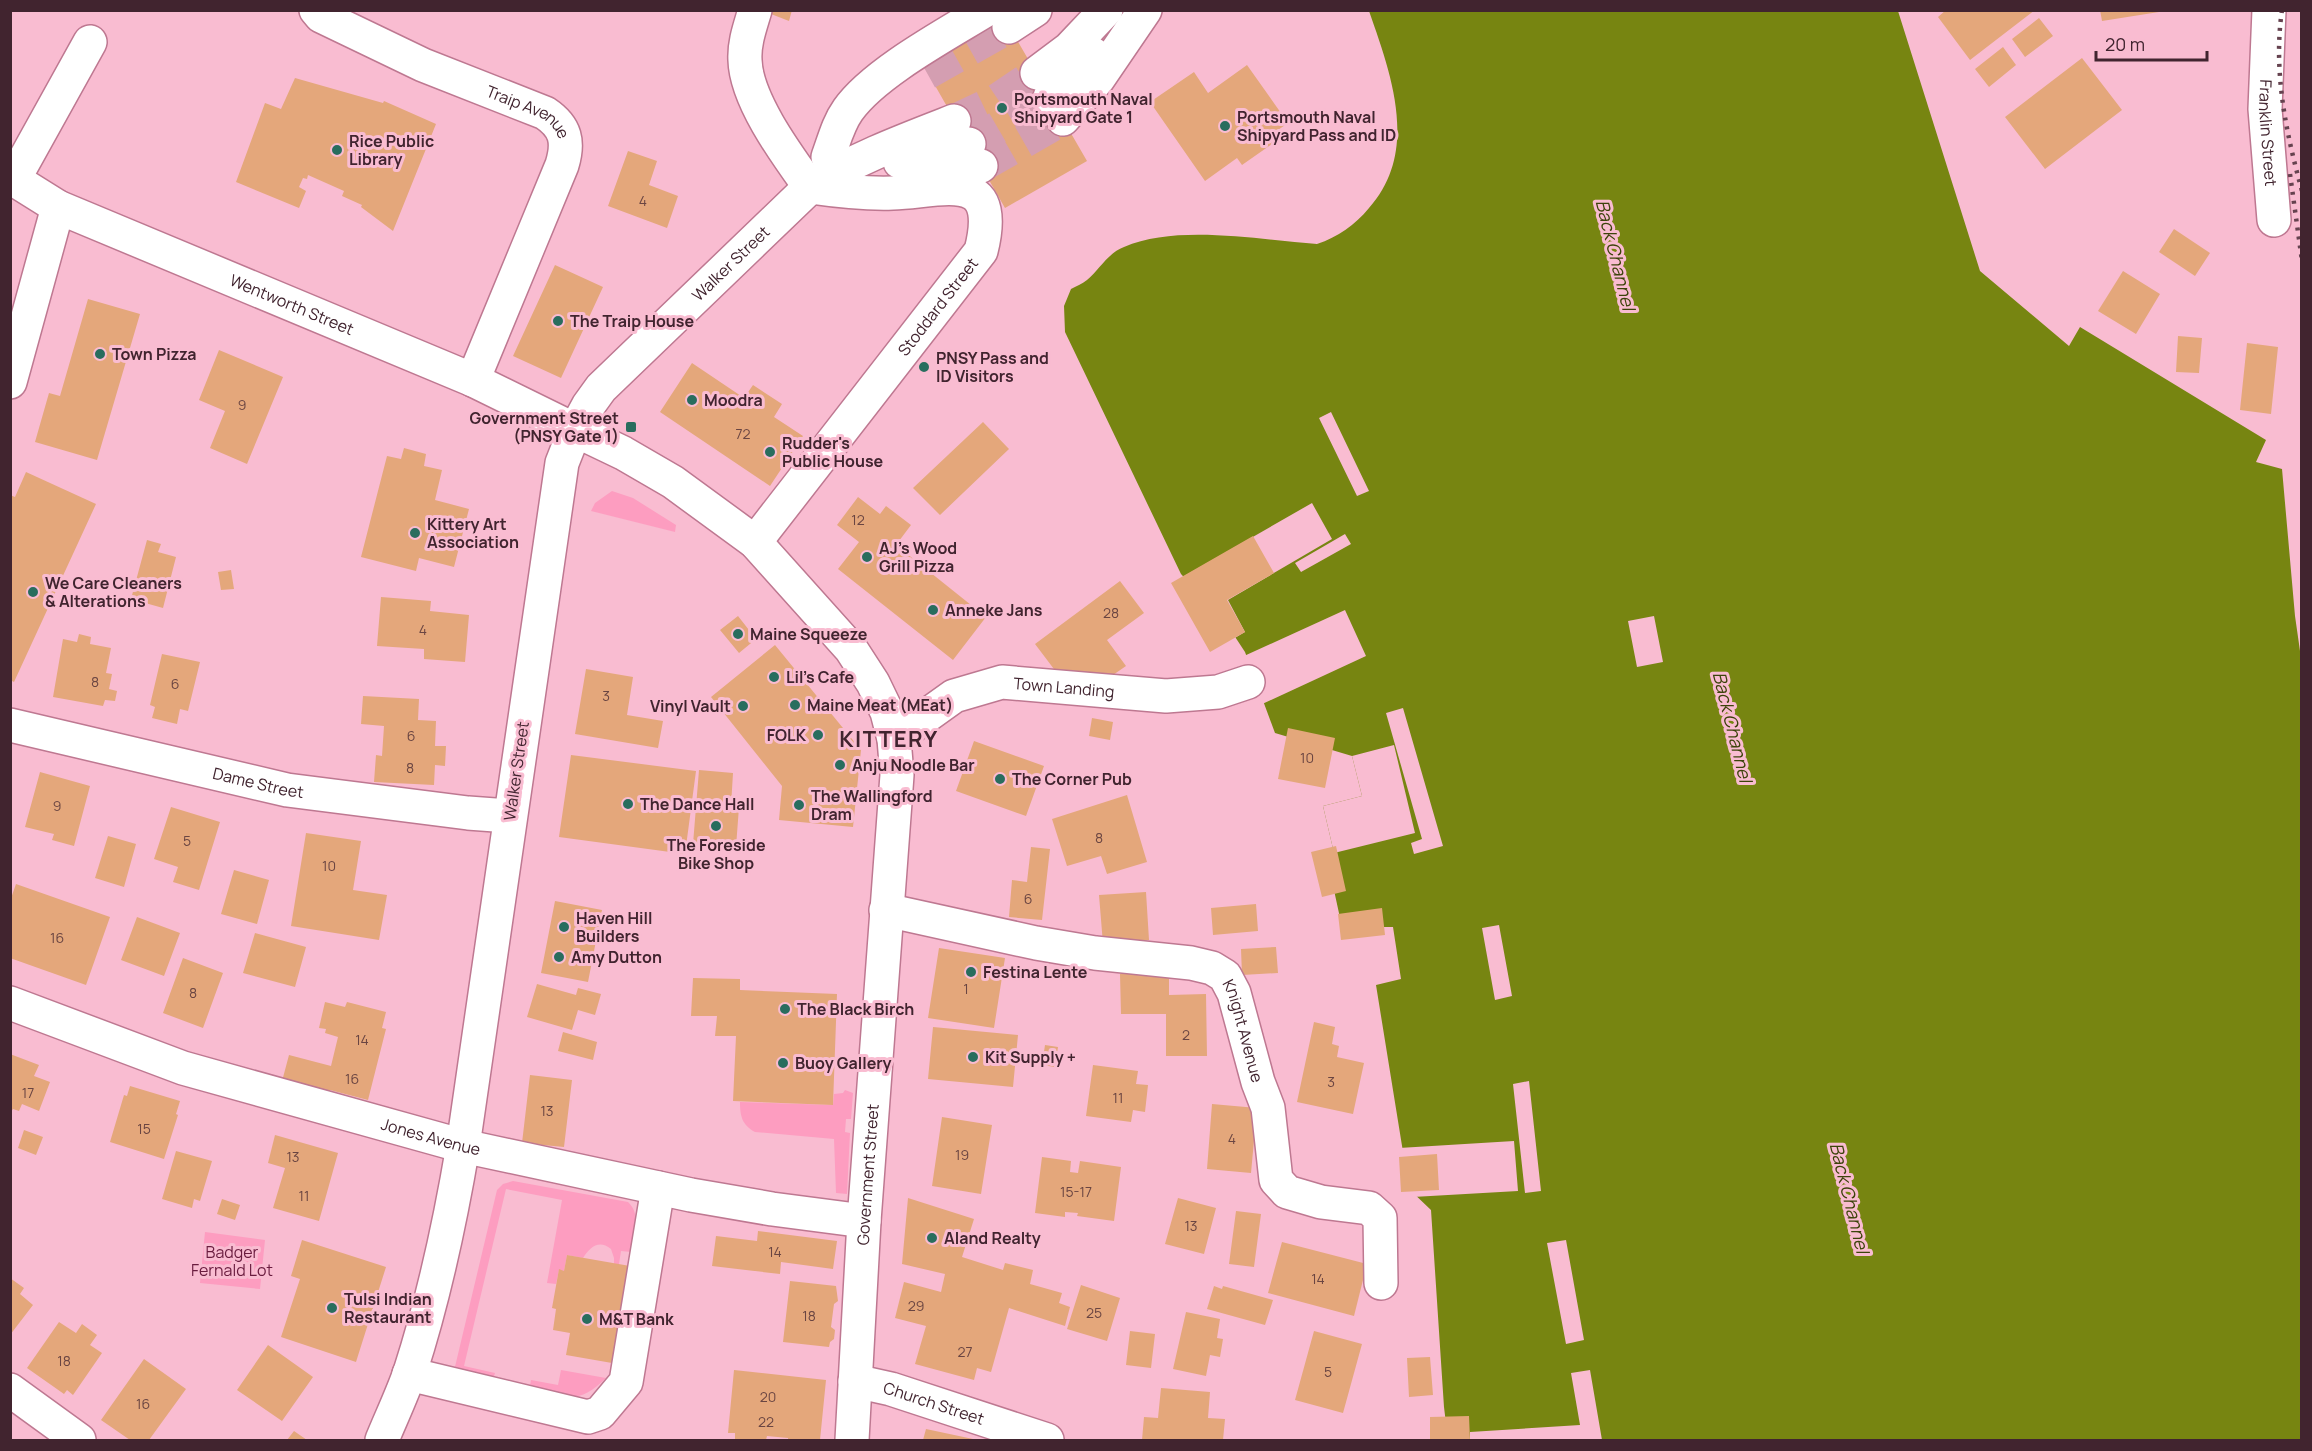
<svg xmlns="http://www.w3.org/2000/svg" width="2312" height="1451" font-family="Manrope,sans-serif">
  <rect width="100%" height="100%" fill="#f9bcd1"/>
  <path fill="#fd9dc0" d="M612,491L633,498L676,525L675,532L591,511L595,503Z
    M845,1090L853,1093L851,1119H846L845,1132L850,1133L847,1194L836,1193L834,1139L755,1132C742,1125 740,1116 740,1102L833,1105L834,1094L843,1093Z
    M513,1181L628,1202C642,1215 634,1234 631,1252L621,1251L619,1264H614V1258L611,1249C599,1239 590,1247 583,1258L567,1255L564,1271L559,1270L556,1284L547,1283L562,1200L506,1189L464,1366L495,1373L493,1380L454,1371L497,1190L503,1184Z
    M205,1232L265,1240L260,1289L200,1283Z
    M561,1370L606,1378C577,1407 565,1396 530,1386L531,1380L558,1385Z"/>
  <path fill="#778511" d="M1369,11H1898L1980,271L2069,346L2080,327L2266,440L2256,462L2282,469L2295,616L2302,665L2301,1440H1448L1444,1407L1431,1210L1409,1189L1376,985L1401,979L1393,927H1342L1327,858L1334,853L1323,806L1362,796L1352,756L1275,733L1245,652L1224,620L1181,574L1065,332L1064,306L1071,289C1076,286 1082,284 1087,280C1100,269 1108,253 1124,247C1177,224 1260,240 1317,244C1338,237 1355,225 1369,208C1420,151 1391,74 1369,11Z"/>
  <path fill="#f9bcd1" d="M1331,412L1369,491L1357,496L1319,418Z
    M1312,503L1332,539L1228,600L1245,632L1233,639L1181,578Z
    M1345,534L1351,544L1301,572L1295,563Z
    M1345,610L1366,656L1260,705L1244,656Z
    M1654,616L1663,662L1637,667L1628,621Z
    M1403,708L1443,846L1414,854L1411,843L1422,839L1386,713Z
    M1394,745L1415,833L1334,853L1323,806L1362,796L1352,756Z
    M1499,925L1512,996L1495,1000L1482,928Z
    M1529,1081L1541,1191L1525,1193L1513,1084Z
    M1514,1141L1518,1191L1413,1197L1406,1190L1399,1148Z
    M1566,1240L1584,1340L1566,1344L1547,1243Z
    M1590,1370L1602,1440H1470V1432L1580,1425L1571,1373Z"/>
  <path fill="#e4a77b" d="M761,10H792L789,21Z
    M1946,10H2035L1970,60L1938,17Z
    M2100,10H2159V12L2102,21Z
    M1002,14L1087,161L1005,208L921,61Z
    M2039,18L2053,36L2025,57L2012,39Z
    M2003,47L2016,65L1989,87L1975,69Z
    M2082,58L2122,110L2045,169L2005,117Z
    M1247,65L1288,123L1278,130L1282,137L1242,165L1237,158L1205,181L1150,102L1194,72L1208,93Z
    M295,78L383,103L384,101L436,124L393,231L361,207L362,205L342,196L344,191L308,175L307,179L303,178L299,187L306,191L299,208L236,182L265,103L281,109Z
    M628,151L657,161L649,185L678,196L667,228L608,206Z
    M2174,229L2210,253L2195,276L2159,252Z
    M555,265L603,287L561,378L513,356Z
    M2123,271L2160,294L2136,334L2098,311Z
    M88,299L140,314L97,460L35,442L49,393L60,396Z
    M2178,336L2202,338L2199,373L2176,372Z
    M2247,343L2278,347L2271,414L2240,410Z
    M219,350L283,377L247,464L210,448L225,411L199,400Z
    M692,363L744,398L753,385L782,404L774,417L803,436L770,486L660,412Z
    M983,422L1009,449L940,515L913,488Z
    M404,448L426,454L424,466L442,470L435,500L469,509L454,567L419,558L416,571L361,557L387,456L401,459Z
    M26,472L96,504L14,682L10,680V495L15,497Z
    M858,497L880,514L886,506L911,525L896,545L986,617L953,660L838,569L859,542L837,525Z
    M1253,536L1274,573L1227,600L1245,632L1210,652L1171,583Z
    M147,540L161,544L158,552L176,557L163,608L131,599Z
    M231,570L234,589L221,590L218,572Z
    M1120,581L1144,613L1107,640L1126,666L1097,686L1063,681L1035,644Z
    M381,597L431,601L430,611L469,615L465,662L424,659V649L377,646Z
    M738,616L756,639L739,653L720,630Z
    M79,634L91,637L90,644L111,648L106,673L112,674L109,689L117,691L115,701L105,700L103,706L53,697L63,639L77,642Z
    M775,645L861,750L853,827L779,820L782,786L711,697Z
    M162,654L200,662L188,711L180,709L177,724L152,718L155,707L150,705Z
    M586,669L633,677L627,715L663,721L658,748L575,734Z
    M363,696L419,699L418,720L436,721L435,746H446L445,766L435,765L434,785L374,782L376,755L382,756L384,726L361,724Z
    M1092,718L1113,722L1110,740L1089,736Z
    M1288,728L1335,738L1325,788L1278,779Z
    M974,741L1044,766L1026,816L956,791Z
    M571,755L696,771L685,854L559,837Z
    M699,770L733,773L731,806L739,807L736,847L693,844Z
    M40,772L90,786L74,846L52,840L54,834L25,827Z
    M1127,795L1147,862L1107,874L1101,856L1067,866L1052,819Z
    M171,807L220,822L199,890L173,882L178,867L154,859Z
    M306,833L361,841L353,890L387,895L379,940L291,926Z
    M108,836L136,844L124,887L95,878Z
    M1336,846L1346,891L1322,897L1311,852Z
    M1031,847L1050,849L1042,920L1009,917L1012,880L1027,882Z
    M234,870L269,880L257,924L221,914Z
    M16,884L110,917L86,985L10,958V901Z
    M1146,892L1149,940L1103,944L1099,895Z
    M555,901L602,910L588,982L541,973Z
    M1256,904L1258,931L1213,935L1211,908Z
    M1382,908L1385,935L1341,940L1338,914Z
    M137,917L180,933L164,976L121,960Z
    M255,933L306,947L295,987L243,973Z
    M1276,947L1278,973L1242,975L1241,949Z
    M939,948L1005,958L994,1028L928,1018Z
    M183,958L223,973L203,1028L163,1013Z
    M1120,974H1169V995L1206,994L1207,1056H1166V1014H1121Z
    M693,978L740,979V990L837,994L833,1105L733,1101L736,1036H715L717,1016H691Z
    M537,984L576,995L578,988L601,994L595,1015L578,1010L572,1030L527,1017Z
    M325,1002L345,1007L347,1002L386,1012L382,1028L386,1029L368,1100L330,1090L329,1097L281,1085L289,1055L331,1066L338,1037L325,1033L326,1029L319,1028Z
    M1314,1022L1335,1027L1332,1044L1339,1046L1337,1057L1364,1063L1353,1114L1297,1102Z
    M933,1027L1018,1035L1013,1087L928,1079Z
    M563,1032L597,1042L593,1060L558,1051Z
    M1045,1045L1058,1047L1055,1067L1042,1065Z
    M10,1054L39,1065L34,1076L50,1082L39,1111L22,1104L19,1111L13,1109L10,1113Z
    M1093,1065L1138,1071L1136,1084L1148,1085L1145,1112L1133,1110L1131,1122L1086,1116Z
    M530,1075L572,1080L564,1147L522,1143Z
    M130,1086L180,1101L176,1114L178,1115L164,1159L110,1142L124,1095L127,1096Z
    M1212,1104L1257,1108L1251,1173L1207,1169Z
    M942,1117L992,1125L981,1194L932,1186Z
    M24,1130L43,1137L36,1155L18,1148Z
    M275,1135L338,1153L319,1221L273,1208L285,1168L268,1163Z
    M176,1151L212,1161L200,1201L194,1199L192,1208L162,1199Z
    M1437,1154L1439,1190L1401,1192L1399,1157Z
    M1042,1157L1071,1161L1070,1172L1078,1173L1080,1161L1121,1167L1114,1221L1077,1216L1078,1213L1065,1212V1217L1035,1213Z
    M908,1198L974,1219L962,1257L1003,1270L1005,1263L1033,1270L1030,1284L1062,1293L1059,1303L1070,1307L1065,1326L1009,1308L991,1372L977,1368L974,1380L915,1364L926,1326L895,1318L904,1282L941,1292L945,1274L902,1264Z
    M1178,1198L1216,1208L1204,1254L1165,1244Z
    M222,1199L240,1205L235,1220L217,1214Z
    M1236,1211L1261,1214L1254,1267L1229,1264Z
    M758,1231L837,1241L833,1269L781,1262L780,1274L712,1266L716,1236L757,1241Z
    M302,1240L386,1267L356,1362L281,1337L300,1279L291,1276Z
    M1282,1242L1367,1264L1354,1316L1268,1293Z
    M567,1255L630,1266L612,1363L566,1355L570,1333L553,1330L556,1309L552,1308L559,1269L564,1271Z
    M10,1278L24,1288L20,1294L33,1305L10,1335Z
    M790,1281L836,1286L838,1301L834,1304L831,1327L835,1330L834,1339L830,1342L829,1347L783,1342Z
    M1081,1285L1120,1298L1107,1341L1067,1329Z
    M1214,1286L1222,1289L1223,1286L1273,1300L1265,1325L1207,1309Z
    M1186,1312L1220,1319L1217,1338L1223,1339L1220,1357L1210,1355L1206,1376L1173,1369Z
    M59,1322L76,1333L82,1324L97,1335L90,1345L102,1353L73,1395L67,1390L64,1394L27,1368Z
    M1130,1331L1155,1334L1151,1368L1126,1365Z
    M1314,1331L1362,1344L1343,1413L1295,1400Z
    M268,1345L313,1377L282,1421L237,1390Z
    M1430,1357L1433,1395L1409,1397L1407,1358Z
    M144,1359L186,1389L149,1440H130L101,1420Z
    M734,1370L826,1380L820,1440H788V1438L767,1436L766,1440H735V1433H728Z
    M1161,1388L1210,1392L1208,1418L1225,1419L1223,1440H1142L1144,1417L1158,1418Z
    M1469,1416L1470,1440H1430V1417Z
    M926,1429L973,1439V1440H923Z
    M294,1431L307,1440H287Z"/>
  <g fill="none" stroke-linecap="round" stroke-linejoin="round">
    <path stroke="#d49eb1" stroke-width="33" stroke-dasharray="33 16" stroke-linecap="butt" d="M927,73L1009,27
      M954,121L994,102L1037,73
      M969,144L1050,97
      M981,166L1063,119"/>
    <g stroke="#be7891" stroke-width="36">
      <g id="minor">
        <path id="s1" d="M316,10L321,16L423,65L545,113C566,127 569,142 562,165L473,380"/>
        <path d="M755,10C750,27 744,43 745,60C746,100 787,155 810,187"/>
        <path id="s2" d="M2269,10L2265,109L2274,220"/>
        <path d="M1009,27L1035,10"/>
        <path d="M1037,73L1069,49L1106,10"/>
        <path d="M1050,97L1083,67L1093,54"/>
        <path d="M1063,119L1098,79L1145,10"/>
        <path d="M828,157C834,141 838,124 848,110C874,73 947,34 986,10"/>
        <path d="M900,162L951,151L969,144"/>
        <path d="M931,176C949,176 964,174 981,166"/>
        <path d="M14,179L90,42"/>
        <path d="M10,382L58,207"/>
        <path id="s3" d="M755,542L981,251C1002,168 944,191 893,193C864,194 838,191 810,187"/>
        <path id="s4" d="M10,725L287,790L468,813L509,816"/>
        <path id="s5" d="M894,739L954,696L1002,682L1166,696L1218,692L1248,682"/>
        <path id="s6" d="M886,910L1036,943L1095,953L1191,963L1212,968L1225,976L1234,993L1258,1082L1268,1108L1276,1180L1287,1192L1321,1202L1369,1208L1380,1218L1381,1283"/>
        <path id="s7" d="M10,1003L183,1068L463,1146L691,1195L772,1209L864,1221"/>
        <path d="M409,1374L588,1417L600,1413L626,1382L658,1188"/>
        <path id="s8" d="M855,1381L891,1389L1047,1440"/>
        <path d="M10,1390L79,1440"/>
        <path id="s9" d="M852,1440L864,1221L897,775L894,739L887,712L873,683L851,649L755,542L673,482L623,453L575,430L588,406L601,388L810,187C854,159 905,140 954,121"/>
      </g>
    </g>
    <g stroke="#be7891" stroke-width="36">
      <g id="major">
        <path id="s10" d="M10,177L58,207L473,380L575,430L562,463L463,1146C450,1223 434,1298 410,1372C402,1395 391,1418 382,1440"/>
      </g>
    </g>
    <use href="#minor" stroke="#fff" stroke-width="33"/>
    <use href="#major" stroke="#fff" stroke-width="33"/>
    <path stroke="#65424f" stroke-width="4.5" stroke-dasharray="3 6" stroke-linecap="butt" d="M2282,10C2273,71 2286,133 2302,191
      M2290,174L2302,261"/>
  </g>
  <g fill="#296d5e" stroke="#f9bcd1" stroke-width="2">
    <circle cx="1002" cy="108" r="6"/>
    <circle cx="1225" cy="126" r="6"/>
    <circle cx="337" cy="150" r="6"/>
    <circle cx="558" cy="321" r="6"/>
    <circle cx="100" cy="354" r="6"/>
    <circle cx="924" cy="367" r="6"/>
    <circle cx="692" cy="400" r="6"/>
    <rect x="625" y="421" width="12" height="12" rx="3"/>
    <circle cx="770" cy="452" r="6"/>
    <circle cx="415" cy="533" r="6"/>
    <circle cx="867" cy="557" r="6"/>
    <circle cx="33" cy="592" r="6"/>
    <circle cx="933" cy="610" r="6"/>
    <circle cx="738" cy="634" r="6"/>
    <circle cx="774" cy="677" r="6"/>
    <circle cx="795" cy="705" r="6"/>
    <circle cx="743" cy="706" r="6"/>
    <circle cx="818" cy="735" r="6"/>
    <circle cx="840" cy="765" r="6"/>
    <circle cx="1000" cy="779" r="6"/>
    <circle cx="628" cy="804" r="6"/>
    <circle cx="799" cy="805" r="6"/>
    <circle cx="716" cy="826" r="6"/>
    <circle cx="564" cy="927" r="6"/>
    <circle cx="559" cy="957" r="6"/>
    <circle cx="971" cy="972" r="6"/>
    <circle cx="785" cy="1009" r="6"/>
    <circle cx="973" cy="1057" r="6"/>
    <circle cx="783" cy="1063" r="6"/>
    <circle cx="932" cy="1238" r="6"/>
    <circle cx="332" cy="1308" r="6"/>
    <circle cx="587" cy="1319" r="6"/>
  </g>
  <g text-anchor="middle" stroke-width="6" stroke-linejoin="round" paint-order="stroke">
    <g font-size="14" fill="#6a4542">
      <text x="643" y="206">4</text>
      <text x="242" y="410">9</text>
      <text x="743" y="439">72</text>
      <text x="858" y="525">12</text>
      <text x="1111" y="618">28</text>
      <text x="423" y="635">4</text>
      <text x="95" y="687">8</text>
      <text x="175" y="689">6</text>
      <text x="606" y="701">3</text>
      <text x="411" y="741">6</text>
      <text x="1307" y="763">10</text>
      <text x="410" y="773">8</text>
      <text x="57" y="811">9</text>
      <text x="1099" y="843">8</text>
      <text x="187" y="846">5</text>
      <text x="329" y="871">10</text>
      <text x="1028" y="904">6</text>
      <text x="57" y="943">16</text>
      <text x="966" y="994">1</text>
      <text x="193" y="998">8</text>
      <text x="1186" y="1040">2</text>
      <text x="362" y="1045">14</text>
      <text x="352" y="1084">16</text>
      <text x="1331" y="1087">3</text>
      <text x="28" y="1098">17</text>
      <text x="1118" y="1103">11</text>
      <text x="547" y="1116">13</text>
      <text x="144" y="1134">15</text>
      <text x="1232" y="1144">4</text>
      <text x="962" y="1160">19</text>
      <text x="293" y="1162">13</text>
      <text x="1076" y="1197">15-17</text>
      <text x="304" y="1201">11</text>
      <text x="1191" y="1231">13</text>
      <text x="775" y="1257">14</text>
      <text x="1318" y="1284">14</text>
      <text x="916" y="1311">29</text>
      <text x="1094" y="1318">25</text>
      <text x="809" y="1321">18</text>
      <text x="965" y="1357">27</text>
      <text x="64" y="1366">18</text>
      <text x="1328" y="1377">5</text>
      <text x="768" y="1402">20</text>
      <text x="143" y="1409">16</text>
      <text x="766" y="1427">22</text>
    </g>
    <g font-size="16" font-weight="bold" fill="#41242f" stroke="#f9bcd1" text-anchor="start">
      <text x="1014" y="105">Portsmouth Naval<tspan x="1014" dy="18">Shipyard Gate 1</tspan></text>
      <text x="1237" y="123">Portsmouth Naval<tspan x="1237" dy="18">Shipyard Pass and ID</tspan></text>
      <text x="349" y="147">Rice Public<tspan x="349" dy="18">Library</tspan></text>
      <text x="570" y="327">The Traip House</text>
      <text x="112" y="360">Town Pizza</text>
      <text x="936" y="364">PNSY Pass and<tspan x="936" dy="18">ID Visitors</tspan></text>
      <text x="704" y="406">Moodra</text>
      <text x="619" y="424" text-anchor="end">Government Street<tspan x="619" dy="18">(PNSY Gate 1)</tspan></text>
      <text x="782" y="449">Rudder's<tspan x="782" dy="18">Public House</tspan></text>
      <text x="427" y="530">Kittery Art<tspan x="427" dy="18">Association</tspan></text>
      <text x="879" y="554">AJ's Wood<tspan x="879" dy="18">Grill Pizza</tspan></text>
      <text x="45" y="589">We Care Cleaners<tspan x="45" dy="18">&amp; Alterations</tspan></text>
      <text x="945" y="616">Anneke Jans</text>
      <text x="750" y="640">Maine Squeeze</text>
      <text x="786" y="683">Lil's Cafe</text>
      <text x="807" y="711">Maine Meat (MEat)</text>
      <text x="731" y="712" text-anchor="end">Vinyl Vault</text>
      <text x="806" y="741" text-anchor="end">FOLK</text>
      <text x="852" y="771">Anju Noodle Bar</text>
      <text x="1012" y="785">The Corner Pub</text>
      <text x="811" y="802">The Wallingford<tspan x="811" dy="18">Dram</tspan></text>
      <text x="640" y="810">The Dance Hall</text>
      <text x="716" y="851" text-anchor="middle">The Foreside<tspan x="716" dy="18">Bike Shop</tspan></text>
      <text x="576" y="924">Haven Hill<tspan x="576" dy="18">Builders</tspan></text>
      <text x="571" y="963">Amy Dutton</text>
      <text x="983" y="978">Festina Lente</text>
      <text x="797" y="1015">The Black Birch</text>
      <text x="985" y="1063">Kit Supply +</text>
      <text x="795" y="1069">Buoy Gallery</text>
      <text x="944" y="1244">Aland Realty</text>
      <text x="344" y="1305">Tulsi Indian<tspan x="344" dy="18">Restaurant</tspan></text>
      <text x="599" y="1325">M&amp;T Bank</text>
    </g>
    <g font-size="16" fill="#41242f" stroke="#f9bcd1">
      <text dy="6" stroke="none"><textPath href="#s1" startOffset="237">Traip Avenue</textPath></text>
      <text dy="6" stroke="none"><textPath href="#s2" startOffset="123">Franklin Street</textPath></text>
      <text dy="6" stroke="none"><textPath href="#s9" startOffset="1389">Walker Street</textPath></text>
      <text dy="6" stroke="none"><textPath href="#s10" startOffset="310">Wentworth Street</textPath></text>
      <text dy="6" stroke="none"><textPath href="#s3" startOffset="298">Stoddard Street</textPath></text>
      <text dy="6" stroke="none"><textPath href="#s5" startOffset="186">Town Landing</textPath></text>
      <text transform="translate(516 771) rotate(-82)" y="6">Walker Street</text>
      <text dy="6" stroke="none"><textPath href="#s4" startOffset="255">Dame Street</textPath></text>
      <text dy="6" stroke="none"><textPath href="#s6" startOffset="405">Knight Avenue</textPath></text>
      <text dy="6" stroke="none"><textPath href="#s7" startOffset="442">Jones Avenue</textPath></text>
      <text dy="6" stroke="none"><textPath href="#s9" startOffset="266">Government Street</textPath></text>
      <text dy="6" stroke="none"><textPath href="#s8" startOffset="82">Church Street</textPath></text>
    </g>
    <g font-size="16" fill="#6a1c3f" stroke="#f9bcd1">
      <text x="232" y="1258">Badger<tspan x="232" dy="18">Fernald Lot</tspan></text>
    </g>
    <g font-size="18" font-style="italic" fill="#3c430a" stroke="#f9bcd1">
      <text transform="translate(1615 255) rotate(76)" y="6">Back Channel</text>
      <text transform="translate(1732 727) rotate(76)" y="6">Back Channel</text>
      <text transform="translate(1849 1198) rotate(76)" y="6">Back Channel</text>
    </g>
    <g font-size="22" font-weight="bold" letter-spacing="1.5" fill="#41242f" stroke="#f9bcd1">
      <text x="889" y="747">KITTERY</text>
    </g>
  </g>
  <rect width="2312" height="1451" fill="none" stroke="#41242f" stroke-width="24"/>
  <path d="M2096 51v9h111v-9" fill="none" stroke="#41242f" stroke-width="3"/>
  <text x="2105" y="51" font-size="18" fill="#41242f" stroke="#f9bcd1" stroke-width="4.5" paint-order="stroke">20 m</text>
</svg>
